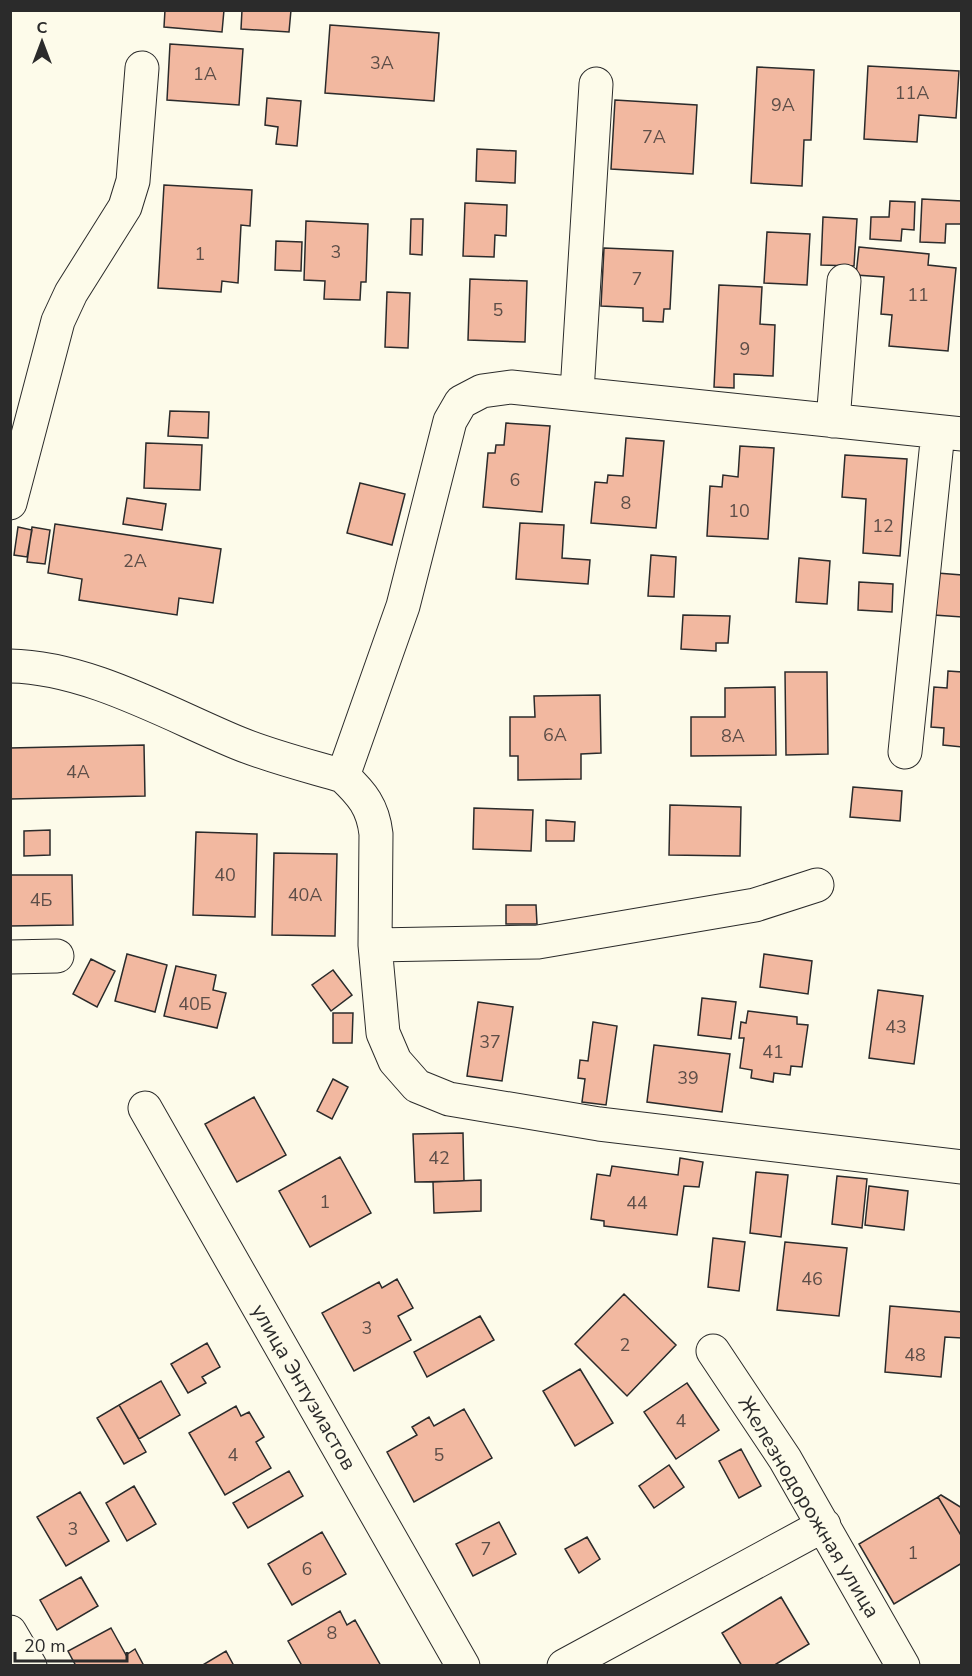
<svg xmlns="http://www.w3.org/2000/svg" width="972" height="1676" font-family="'Nunito Sans',sans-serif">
  <rect width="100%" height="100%" fill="#fdfbea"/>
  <path fill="#f2b8a0" stroke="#2b2b2b" stroke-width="1.5" d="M165,10H224L222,32L164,27Z
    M242,10H291L289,32L241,29Z
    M330,25L439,33L434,101L325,93Z
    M170,44L243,49L239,105L167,100Z
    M868,66L959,71L956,118L919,115L917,142L864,139Z
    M757,67L814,70L811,140H804L802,186L751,183Z
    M267,98L301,101L297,146L276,144L278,127L265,125Z
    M615,100L697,105L693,174L611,169Z
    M477,149L516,151L515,183L476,181Z
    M164,185L252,190L250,226L241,225L238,283L222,281L221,292L158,288Z
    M922,199L962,201V224H946L945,243L920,242Z
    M890,201L915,202L914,230L902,229L901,241L870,239L871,217H889Z
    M465,203L507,205L506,236L495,235L494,257L463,256Z
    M823,217L857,219L854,266L821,265Z
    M411,219H423L422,255L410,254Z
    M306,221L368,224L366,282H361L360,300L324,299L325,281L304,280Z
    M767,232L810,234L807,285L764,283Z
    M276,241L302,242L301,271L275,270Z
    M859,247L929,254L928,265L956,268L948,351L889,346L892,315L881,314L884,277L856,275Z
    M604,248L673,251L670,309H664L663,322L643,321V308L601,306Z
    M470,279L527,281L525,342L468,340Z
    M719,285L762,287L760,324L775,325L773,376L734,374V388L714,387Z
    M387,292L410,293L408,348L385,347Z
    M170,411L209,412L208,438L168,436Z
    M506,423L550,426L542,512L483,507L488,453H495L496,445H504Z
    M626,438L664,441L656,528L591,523L595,482L607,483L608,475L623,476Z
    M146,443L202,445L200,490L144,488Z
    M740,446L774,448L768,539L707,536L710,486L722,487L723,475L738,477Z
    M845,455L907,459L900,556L863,553L866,499L842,497Z
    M360,483L405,494L392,545L347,533Z
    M127,498L166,504L162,530L123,524Z
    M520,523L564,525L562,558L590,560L588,584L516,579Z
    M55,524L221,549L213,603L179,598L177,615L79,600L82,579L48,573Z
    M18,527L32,530L27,557L14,555Z
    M32,527L50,530L45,564L27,562Z
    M651,555L676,557L674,597L648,596Z
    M799,558L830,561L827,604L796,602Z
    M937,573L962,575V617L934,615Z
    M859,582L893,584L892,612L858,610Z
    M683,615L730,616L728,643H716V651L681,649Z
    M948,671L962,672V747L943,745L944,728L931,727L934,687L947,688Z
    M785,672H827L828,754L786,755Z
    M775,687L776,755L691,756V717H725V688Z
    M600,695L601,753L581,754V779L518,780V756H510V717H535L534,696Z
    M144,745L145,796L10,799V748Z
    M853,787L902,791L900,821L850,817Z
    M670,805L741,807L740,856L669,855Z
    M474,808L533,810L531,851L473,849Z
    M546,820L575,822L574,841H546Z
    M50,830V855L24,856V831Z
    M196,832L257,834L255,917L193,915Z
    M274,853L337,854L335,936L272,935Z
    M10,875H72L73,925L10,926Z
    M506,905H536L537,924H506Z
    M127,954L167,965L155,1012L115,1001Z
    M764,954L812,961L808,994L760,987Z
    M91,959L115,971L97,1007L73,994Z
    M176,966L216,975L213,990L226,993L217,1028L164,1016Z
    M333,970L352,995L331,1011L312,985Z
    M878,990L923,996L914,1064L869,1058Z
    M702,998L736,1002L731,1039L698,1035Z
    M478,1002L513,1007L502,1081L467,1076Z
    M748,1011L797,1017V1024L808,1025L802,1067L791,1066L790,1075L774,1073L773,1082L751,1078L752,1070L740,1068L744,1038H739L741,1022L746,1023Z
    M333,1013H353L352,1043H333Z
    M593,1022L617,1026L606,1105L582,1102L585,1079L578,1078L580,1060L588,1061Z
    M654,1045L730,1054L722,1112L647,1102Z
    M333,1079L348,1087L332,1119L317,1111Z
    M254,1097L286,1155L237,1182L205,1124Z
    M463,1133L464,1181L415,1182L413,1134Z
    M340,1157L371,1213L310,1247L279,1191Z
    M680,1158L703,1162L699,1187L684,1186L677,1235L604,1226V1221L591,1219L597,1174L610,1176L612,1166L678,1175Z
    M756,1172L788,1175L781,1237L750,1233Z
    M837,1176L867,1179L862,1228L832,1224Z
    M481,1180V1211L434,1213L433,1182Z
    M869,1186L908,1191L904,1230L865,1225Z
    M713,1238L745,1242L739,1291L708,1287Z
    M785,1242L847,1248L839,1316L777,1310Z
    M397,1279L413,1308L398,1316L411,1340L354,1371L322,1313L379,1282L382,1288Z
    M624,1294L676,1345L627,1396L575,1344Z
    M890,1306L962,1312V1338L945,1337L941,1377L885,1372Z
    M480,1316L494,1340L427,1377L414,1352Z
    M207,1343L220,1367L202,1377L206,1383L188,1393L171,1364Z
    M580,1369L613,1423L575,1446L543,1391Z
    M161,1381L180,1415L139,1439L119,1405Z
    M687,1383L719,1430L676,1459L644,1412Z
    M119,1405L146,1452L124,1464L97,1418Z
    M236,1406L241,1416L249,1412L264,1437L256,1442L271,1468L225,1495L189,1433Z
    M464,1409L492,1458L414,1502L387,1452L417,1435L412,1427L429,1417L434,1426Z
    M741,1449L761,1486L739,1498L719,1461Z
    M669,1465L684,1487L654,1508L639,1486Z
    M289,1471L303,1496L248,1528L233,1503Z
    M134,1486L156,1524L127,1541L106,1503Z
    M80,1492L109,1541L66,1566L37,1517Z
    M941,1495L962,1508V1537L938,1497Z
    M938,1497L962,1537V1563L894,1604L859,1544Z
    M499,1522L516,1554L473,1576L456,1544Z
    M322,1532L346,1574L292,1605L268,1564Z
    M587,1537L600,1559L579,1573L565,1549Z
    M81,1577L98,1606L57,1630L40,1600Z
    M781,1597L809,1644L773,1666H742L722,1633Z
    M340,1611L347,1625L355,1620L381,1666H298L301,1664L288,1641Z
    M111,1628L126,1655L135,1649L144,1666H76L68,1651Z
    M226,1651L234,1666H201Z"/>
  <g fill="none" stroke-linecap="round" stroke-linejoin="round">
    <g stroke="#2b2b2b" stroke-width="35">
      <path id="minor" d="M577,392L596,84
        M833,421L844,281
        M10,503L58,321L71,293L125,207L133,181L142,68
        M10,666C87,667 168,714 238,743C272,757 309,766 343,776L403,606L450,421L461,402L482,391L511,387L962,434
        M905,752L938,432
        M343,776C362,794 373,807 376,834L375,945L383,1033L395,1061L417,1086L449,1099L599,1124L962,1167
        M375,945L538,942L755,905L817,885
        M10,957L57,956
        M145,1108L463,1666
        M713,1351L785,1459L903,1666
        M10,1632L30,1666
        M564,1666L824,1525"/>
    </g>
    <use href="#minor" stroke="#fdfbea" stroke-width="33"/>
  </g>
  <g text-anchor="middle" stroke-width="4.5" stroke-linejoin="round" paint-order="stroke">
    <g font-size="18" fill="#5d4e48">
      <text x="382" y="69">3А</text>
      <text x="205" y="80">1А</text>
      <text x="912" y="99">11А</text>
      <text x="783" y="111">9А</text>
      <text x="654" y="143">7А</text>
      <text x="336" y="258">3</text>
      <text x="200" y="260">1</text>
      <text x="637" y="285">7</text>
      <text x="918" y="301">11</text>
      <text x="498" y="316">5</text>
      <text x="745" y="355">9</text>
      <text x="515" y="486">6</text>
      <text x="626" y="509">8</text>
      <text x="739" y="517">10</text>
      <text x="883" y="532">12</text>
      <text x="135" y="567">2А</text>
      <text x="555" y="741">6А</text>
      <text x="733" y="742">8А</text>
      <text x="78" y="778">4А</text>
      <text x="225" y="881">40</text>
      <text x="305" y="901">40А</text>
      <text x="41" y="906">4Б</text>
      <text x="195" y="1010">40Б</text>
      <text x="896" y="1033">43</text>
      <text x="490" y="1048">37</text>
      <text x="773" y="1058">41</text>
      <text x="688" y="1084">39</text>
      <text x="439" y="1164">42</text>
      <text x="325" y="1208">1</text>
      <text x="637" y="1209">44</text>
      <text x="812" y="1285">46</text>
      <text x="367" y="1334">3</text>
      <text x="625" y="1351">2</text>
      <text x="915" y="1361">48</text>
      <text x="681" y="1427">4</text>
      <text x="233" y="1461">4</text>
      <text x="439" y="1461">5</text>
      <text x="73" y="1535">3</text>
      <text x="486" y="1555">7</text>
      <text x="913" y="1559">1</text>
      <text x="307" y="1575">6</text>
      <text x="332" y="1639">8</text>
    </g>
    <g font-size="21" fill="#2b2b2b" stroke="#fdfbea">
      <text transform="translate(304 1387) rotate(60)" y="7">улица Энтузиастов</text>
      <text transform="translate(809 1507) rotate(59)" y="7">Железнодорожная улица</text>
    </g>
  </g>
  <rect width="972" height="1676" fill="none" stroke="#2b2b2b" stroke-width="24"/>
  <g transform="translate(42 42)" stroke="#fdfbea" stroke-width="4.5" paint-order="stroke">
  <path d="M0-4.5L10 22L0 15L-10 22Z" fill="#2b2b2b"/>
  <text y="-9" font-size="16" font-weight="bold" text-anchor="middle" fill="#2b2b2b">С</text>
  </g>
  <path d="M15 1652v9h112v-9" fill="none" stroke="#2b2b2b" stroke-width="3"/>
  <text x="24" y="1652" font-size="18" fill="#2b2b2b" stroke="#fdfbea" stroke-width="4.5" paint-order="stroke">20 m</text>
</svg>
